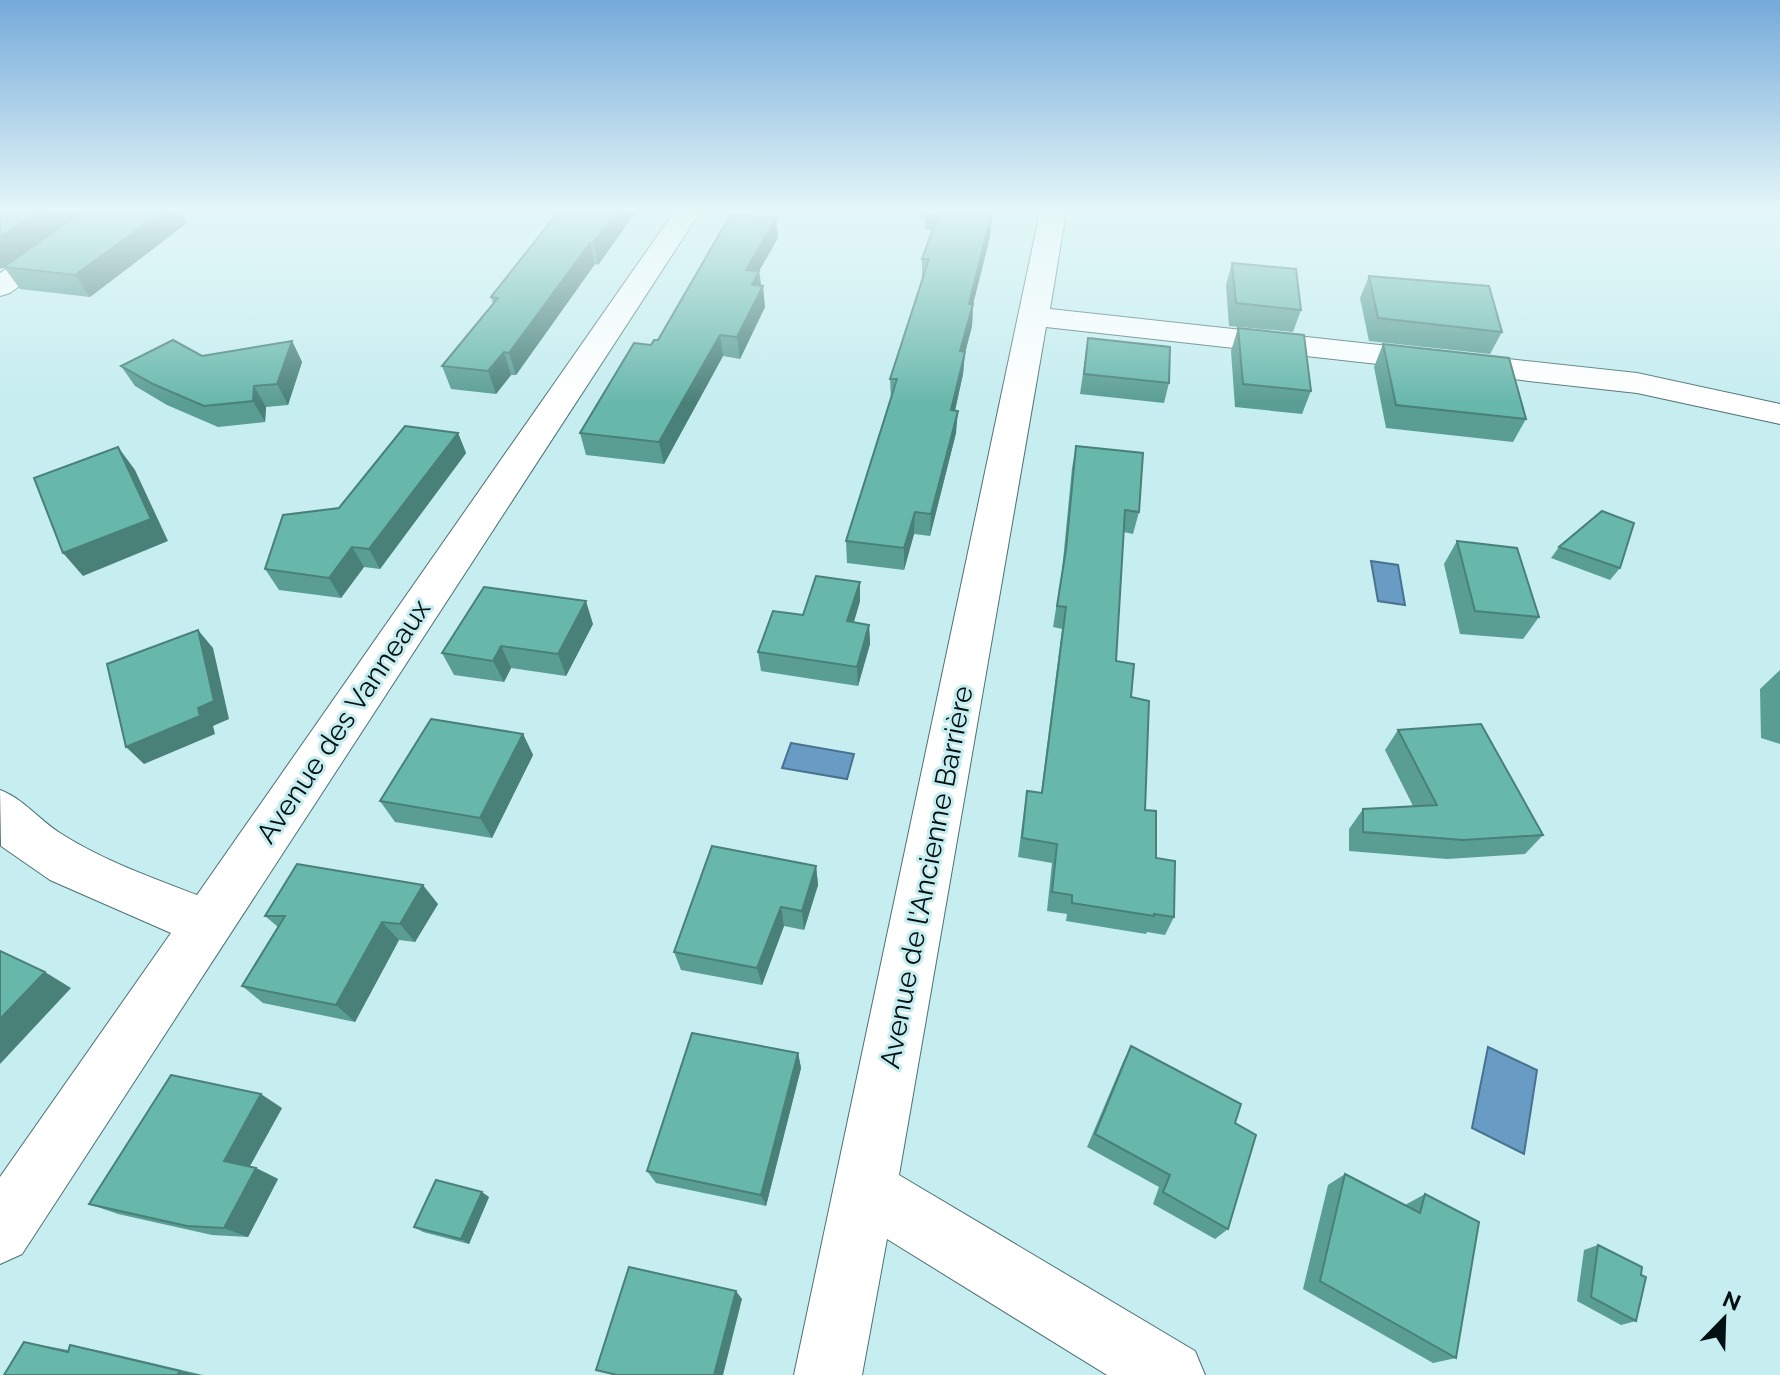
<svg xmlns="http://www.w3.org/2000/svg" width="1780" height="1375" font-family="Raleway,sans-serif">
  <rect width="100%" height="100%" fill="#c6edf0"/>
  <path fill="#689cc4" stroke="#4a728f" stroke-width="2" d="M1371,561L1398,565L1405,605L1378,601Z
    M791,743L854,754L847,779L782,768Z
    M1488,1047L1537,1070L1524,1154L1472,1128Z"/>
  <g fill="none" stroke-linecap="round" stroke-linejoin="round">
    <g stroke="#4d7174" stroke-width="2">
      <path id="minor" d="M89,212H119L10,293L0,296V273Z
        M674,212H700L22,1254L0,1264V1177L171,933L50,880L1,846L0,790C24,799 39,820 60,833C102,860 150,877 197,895Z
        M1040,212H1066L1050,309L1637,373L1780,404V424L1637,393L1046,327L899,1175L1195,1351L1205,1375H1107L887,1239L862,1375H794Z"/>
    </g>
    <use href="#minor" fill="#fff" fill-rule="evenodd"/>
  </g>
  <path fill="#599d93" d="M0,212L187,223L90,297L20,289L4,267L33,247L0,269Z
    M558,212H636L598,265L595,264L516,375H511L496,394L451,389L442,366L493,304L491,297Z
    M923,212H992L990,237L973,304L972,326L965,353L963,374L955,411L956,433L930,536L914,534L904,570L847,563L846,541L891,401L890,379L922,280V259L932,231L925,229V219L923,218Z
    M778,238L759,271L765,307L740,359L723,356L664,464L586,455L580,433L651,345L658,340Z
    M1232,263L1301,310L1293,332L1229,326L1226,285Z
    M1369,276L1502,332L1490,354L1369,341L1360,298Z
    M1238,328L1311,391L1302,414L1235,407L1231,351Z
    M1088,338L1169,383L1164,403L1080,394Z
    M292,341L302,362L288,405L266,407L265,422L218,427L167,405L135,386L121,366L202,356Z
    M1383,344L1526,419L1513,442L1386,428L1374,367Z
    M458,433L466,453L380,569L364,567L341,598L279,590L265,569L339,508Z
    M1076,446L1139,512L1133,534L1124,532L1116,661L1131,697L1145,810L1156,858L1174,917L1165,935L1147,932L1146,934L1066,921L1067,914L1047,911L1052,863L1018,857L1024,811L1027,791L1041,793L1062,629L1053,627L1062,571L1072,468Z
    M1457,541L1539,617L1523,639L1460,634L1444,564Z
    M1559,547L1620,568L1610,580L1551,558Z
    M860,601L854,622L869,625L870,644L858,686L761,671L758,652L803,615Z
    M593,624L566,676L511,668L504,682L454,675L442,653Z
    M1780,670V744L1761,738L1760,689Z
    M1398,730L1543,835L1525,854L1447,859L1349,851V829L1363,809L1413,806L1385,750Z
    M523,734L533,755L492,838L395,822L380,801Z
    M816,866L818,885L804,930L784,926L762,985L681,970L674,952Z
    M438,904L415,942L399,940L355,1022L263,1003L242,986L278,927L265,916Z
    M1131,1046L1235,1123L1228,1229L1215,1239L1153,1204L1159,1187L1087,1147L1123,1062Z
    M798,1053L801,1068L766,1206L656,1183L647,1171Z
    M282,1108L250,1166L256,1168L278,1179L248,1237L212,1235L118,1214L89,1204Z
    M1345,1174L1405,1205L1425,1194L1456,1358L1433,1363L1303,1289L1328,1185Z
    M489,1197L469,1244L423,1232L414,1227Z
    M1598,1245L1636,1321L1621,1325L1577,1301L1584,1250Z
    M24,1342L68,1350L70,1345L101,1351L203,1375H4Z"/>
  <path fill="#498078" d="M39,212H82V213L0,269V237Z
    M162,212H181L187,223L90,297L75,275Z
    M616,212H636L598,265L593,243Z
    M992,216L990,237L969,320L973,304L972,326L965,353L963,374L950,432L951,410L969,304Z
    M776,218L778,238L759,271L761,290L763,286L765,307L740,359L737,337L746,270Z
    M590,243L595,264L516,375L509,353Z
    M720,335L723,356L664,464L659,442Z
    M292,341L302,362L288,405L277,384Z
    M504,352L511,375L496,394L488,371Z
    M254,386L266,407L265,422L253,401Z
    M958,411L956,433L930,536L931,514Z
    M458,433L466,453L380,569L369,549Z
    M118,447L135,470L168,541L83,576L63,553Z
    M915,512L914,534L904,570V548Z
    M352,547L364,567L341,598L329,578Z
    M860,582V601L848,641L847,621Z
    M586,601L593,624L566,676L558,654Z
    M869,625L870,644L858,686L857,667Z
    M198,630L213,648L229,719L213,726L215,734L144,764L126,747L198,708Z
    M501,646L511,668L504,682L493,661Z
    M523,734L533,755L492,838L480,818Z
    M816,866L818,885L804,930L802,911Z
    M423,885L438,904L415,942L400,924Z
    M781,907L784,926L762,985L757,968Z
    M382,922L399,940L355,1022L336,1005Z
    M45,972L71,988L0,1064V1019Z
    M798,1053L801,1068L766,1206L761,1195Z
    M261,1094L282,1108L246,1173L224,1161Z
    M256,1168L278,1179L248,1237L224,1228Z
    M482,1192L489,1197L469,1244L461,1239Z
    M736,1291L742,1299L723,1375H714Z
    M180,1371L201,1375H177Z"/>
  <path fill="#68b7ab" stroke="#498078" stroke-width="2" d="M0,212H39L0,237Z
    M82,212H162L75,275L4,267Z
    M558,212H616L593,243H590L509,353L504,352L488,371L442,366L498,298L491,297Z
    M939,212H992L969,304H973L960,351L965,352L951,410L958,411L931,514L915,512L904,548L846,541L897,379H890L929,259H922Z
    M731,214L776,218L746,270L759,271L752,285L763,286L737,337L720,335L659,442L580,433L634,343L651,345L654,340H658Z
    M1232,263L1296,269L1301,310L1236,303Z
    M1369,276L1489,286L1502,332L1378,318Z
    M1238,328L1304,335L1311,391L1243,384Z
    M1088,338L1170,347L1169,383L1084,374Z
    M173,340L202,356L292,341L277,384L254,386L253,401L204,406L153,384L121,366Z
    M1383,344L1509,358L1526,419L1396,405Z
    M405,426L458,433L369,549L352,547L329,578L265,569L283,515L339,508Z
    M1076,446L1143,453L1139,512L1125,510L1116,661L1134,664L1131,697L1149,701L1145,810L1156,811V858L1175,861L1174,917L1154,914V916L1072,903V895L1052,892L1057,844L1022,838L1027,791L1042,793L1066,607L1057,606L1066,549Z
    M118,447L151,519L63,553L34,478Z
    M1602,511L1634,523L1620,568L1559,547Z
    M1457,541L1517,548L1539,617L1475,611Z
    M816,576L860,582L847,621L869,625L857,667L758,652L773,611L803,615Z
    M484,587L586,601L558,654L501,646L493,661L442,653Z
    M198,630L214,701L198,708L200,716L126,747L107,664Z
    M431,719L523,734L480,818L380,801Z
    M1481,724L1543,835L1463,840L1363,832V809L1437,805L1398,730Z
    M712,846L816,866L802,911L781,907L757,968L674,952Z
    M297,864L423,885L400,924L382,922L336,1005L242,986L285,916H265Z
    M0,951L45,972L0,1019Z
    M692,1033L798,1053L761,1195L647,1171Z
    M1131,1046L1241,1104L1235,1123L1256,1135L1228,1229L1163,1192L1170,1175L1095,1134Z
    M171,1075L261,1094L224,1161L256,1168L224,1228L187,1226L89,1204Z
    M1345,1174L1420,1213L1425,1194L1479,1222L1456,1358L1320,1281Z
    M436,1180L482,1192L461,1239L414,1227Z
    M1598,1245L1642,1267L1641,1275L1646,1277L1636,1321L1591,1297Z
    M629,1267L736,1291L714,1375H617L596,1370Z
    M24,1342L68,1352L70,1345L180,1371L177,1375H4Z"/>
  <linearGradient id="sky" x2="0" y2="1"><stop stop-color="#75aada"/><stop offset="0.52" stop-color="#e5f7f8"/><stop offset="1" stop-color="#e5f7f8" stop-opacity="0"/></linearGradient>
  <rect width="1780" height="404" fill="url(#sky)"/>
  <g text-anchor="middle" stroke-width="6" stroke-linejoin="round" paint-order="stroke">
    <g font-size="28" fill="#031012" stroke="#c6edf0">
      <text transform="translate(343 721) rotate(-56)" y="10">Avenue des Vanneaux</text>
      <text transform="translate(926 877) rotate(-79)" y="10">Avenue de l'Ancienne Barrière</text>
    </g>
  </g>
  <g transform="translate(1724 1319) rotate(23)" stroke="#c6edf0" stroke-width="6" paint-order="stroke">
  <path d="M0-6L14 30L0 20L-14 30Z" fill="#031012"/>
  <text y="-12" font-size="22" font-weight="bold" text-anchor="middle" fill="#031012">N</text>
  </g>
</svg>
